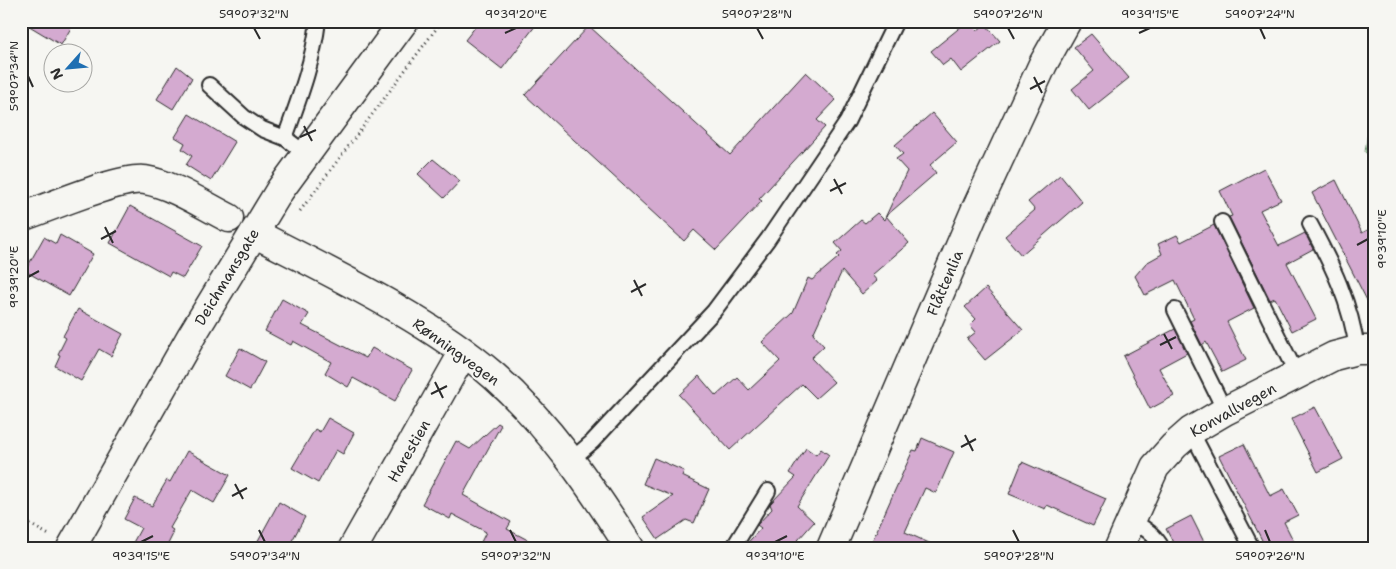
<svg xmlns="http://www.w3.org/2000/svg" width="1396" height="569" font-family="'Shantell Sans',sans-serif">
  <rect width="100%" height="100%" fill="#f6f6f2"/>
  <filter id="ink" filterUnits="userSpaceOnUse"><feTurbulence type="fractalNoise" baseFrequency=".02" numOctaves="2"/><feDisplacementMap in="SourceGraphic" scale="10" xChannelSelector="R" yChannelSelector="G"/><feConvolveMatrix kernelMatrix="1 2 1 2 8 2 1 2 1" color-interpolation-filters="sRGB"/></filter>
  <g filter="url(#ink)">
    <path fill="#abe9b0" stroke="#6b8a6e" d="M1375,84V162L1365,152Z"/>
    <path fill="#d4aad0" stroke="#2b2b2b" d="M21,21H75L61,45Z
      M480,21H539L502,69L465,40Z
      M968,21L977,31L985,24L1000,41L961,72L951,59L943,65L931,51Z
      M589,26L730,155L806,72L836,100L817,120L825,127L759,199L762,201L716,250L694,230L684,241L525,95Z
      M1091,34L1129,78L1089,110L1072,89L1094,71L1074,47Z
      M177,66L192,78L173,109L157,99Z
      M932,113L957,142L930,165L936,173L886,216L909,243L872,275L877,281L862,294L842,271L813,334L824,346L811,358L834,382L816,398L802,384L730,450L679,395L699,376L716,396L737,377L749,390L780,361L762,342L793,313L808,278L812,280L839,257L837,255L842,251L835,243L861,220L865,223L877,213L884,220L907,171L896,159L903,154L895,145Z
      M189,114L235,142L211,181L186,165L192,156L182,149L185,143L175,137Z
      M433,159L460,181L444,198L418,174Z
      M1264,168L1281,200L1260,210L1279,246L1305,233L1313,249L1287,263L1316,319L1292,331L1275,298L1270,300L1229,217L1232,216L1220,191Z
      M1060,175L1082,202L1021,255L1005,236L1035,210L1028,202Z
      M1336,180L1362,233L1375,226V316L1312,193Z
      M130,206L202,246L183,278L171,272L169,276L110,243Z
      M1214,225L1254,308L1227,322L1246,360L1222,372L1206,342L1202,345L1190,321L1194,319L1175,280L1145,295L1135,276L1146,263L1162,254L1158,244L1177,235L1181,242Z
      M60,235L93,254L69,296L25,271L44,237L56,244Z
      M986,288L1023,330L985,360L967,339L976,332L970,325L976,319L965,307Z
      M282,299L309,314L302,325L366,358L372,348L412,370L395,401L353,378L348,387L325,373L331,362L293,341L291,345L265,331Z
      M78,309L123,334L111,356L99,349L81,381L55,366L60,355L58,354L66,338L63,336Z
      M1175,329L1187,353L1159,368L1174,396L1150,409L1123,356Z
      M240,348L265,362L250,390L225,376Z
      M1315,407L1343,459L1318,472L1291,419Z
      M328,418L354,433L343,454L336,450L318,483L292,468L315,429L320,432Z
      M498,423L501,425L463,495L511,522L507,529L543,548H478L486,532L452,514L450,519L422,504L456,441L470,449Z
      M922,438L954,452L936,493L925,488L905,532L940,548H869L913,450L917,451Z
      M1244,444L1270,496L1284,489L1298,515L1284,522L1297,548H1266L1245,507L1219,456Z
      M806,448L816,455L821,449L829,455L797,506L814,522L791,548H743L761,528L757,525L772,509L770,504L796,477L790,473Z
      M187,451L230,475L214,503L192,490L170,528L173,530L171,533L173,534L166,548H130L141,528L124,519L135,498L152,506L167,480L170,482Z
      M654,458L684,471L682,476L709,489L694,523L686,520L658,539L643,517L673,496L643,484Z
      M1022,462L1106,499L1093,526L1047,505L1045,509L1009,494Z
      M279,502L305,517L288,548H254Z
      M1191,516L1207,548H1176L1166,529Z"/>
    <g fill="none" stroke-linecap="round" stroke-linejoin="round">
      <g stroke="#2b2b2b" stroke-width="18">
        <path id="lane" d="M209,85L244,117L262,129L285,138L306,154
          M285,138C299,99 313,63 318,21
          M1222,222L1297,375
          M1310,224C1332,265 1351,303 1357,350
          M1175,310L1225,411
          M1191,431L1252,548
          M571,460L592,442L714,311L768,239L847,122L896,21
          M1131,520C1144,528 1155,534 1162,548
          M733,548L768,491"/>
      </g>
      <g stroke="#2b2b2b" stroke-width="31">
        <path id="street" d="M21,217C48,208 121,176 145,180C174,185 203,205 229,218
          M254,233C331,273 429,319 494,376C549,425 591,486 630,548
          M353,548L463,353
          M831,548L975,211L1043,64L1067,21
          M1119,548L1155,467L1174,446L1191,431L1225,411L1334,356L1357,350H1375"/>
      </g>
      <g stroke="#2b2b2b" stroke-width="31">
        <path id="secondary" d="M71,548L192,335L280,190L404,21"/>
      </g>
      <path stroke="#2b2b2b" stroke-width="3" stroke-dasharray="1 4" stroke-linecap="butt" d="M300,211L442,21
        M21,519L49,535"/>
      <use href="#lane" stroke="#f6f6f2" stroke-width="14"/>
      <use href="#street" stroke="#f6f6f2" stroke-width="28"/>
      <use href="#secondary" stroke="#f6f6f2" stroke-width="28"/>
    </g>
  </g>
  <path fill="none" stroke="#2b2b2b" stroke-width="2" d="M254,28L260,39M757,28L763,39M1008,28L1014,39M1260,28L1265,39M505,33L516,28M1139,33L1150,28M28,76L33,87M1034,77L1042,93M1030,89L1045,81M304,126L312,141M300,137L316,130M834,179L842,194M830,191L846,183M105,227L113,243M101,239L116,231M1357,245L1368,239M28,277L39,271M634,280L642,296M631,292L646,284M1164,334L1172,349M1160,345L1176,337M435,382L443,398M431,394L447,386M965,435L973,451M961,447L976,439M235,484L243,499M232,496L247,488M259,530L265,542M510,530L516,542M1013,530L1019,542M1265,530L1270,542M141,542L153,536M775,542L787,536"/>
  <g text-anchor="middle" stroke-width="4" stroke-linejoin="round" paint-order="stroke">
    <g font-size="15" fill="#2b2b2b" stroke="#f6f6f2">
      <text transform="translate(227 277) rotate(-59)" y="5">Deichmansgate</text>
      <text transform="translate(945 283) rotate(-67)" y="5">Flåttenlia</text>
      <text transform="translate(456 352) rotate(36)" y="5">Rønningvegen</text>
      <text transform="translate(1233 410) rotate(-29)" y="5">Konvallvegen</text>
      <text transform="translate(409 451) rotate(-60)" y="5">Harestien</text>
    </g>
  </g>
  <rect width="1396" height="569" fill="none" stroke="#f6f6f2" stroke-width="55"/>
  <g transform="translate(68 68) rotate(243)"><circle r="24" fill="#f6f6f2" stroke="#a5a5a2"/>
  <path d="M0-4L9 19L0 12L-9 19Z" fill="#1f6fb2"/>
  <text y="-8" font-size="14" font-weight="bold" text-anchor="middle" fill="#2b2b2b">N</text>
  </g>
  <rect x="28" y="28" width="1340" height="514" fill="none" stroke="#2b2b2b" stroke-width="2"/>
  <g font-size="12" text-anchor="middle" fill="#2b2b2b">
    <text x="254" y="18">59°07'32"N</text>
    <text x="516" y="18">9°39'20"E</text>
    <text x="757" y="18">59°07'28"N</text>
    <text x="1008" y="18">59°07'26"N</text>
    <text x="1150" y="18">9°39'15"E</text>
    <text x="1260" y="18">59°07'24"N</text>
    <text transform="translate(14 76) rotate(-90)" y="4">59°07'34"N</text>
    <text transform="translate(1382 239) rotate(-90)" y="4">9°39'10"E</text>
    <text transform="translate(14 277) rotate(-90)" y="4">9°39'20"E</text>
    <text x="141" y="560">9°39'15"E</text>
    <text x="265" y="560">59°07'34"N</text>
    <text x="516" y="560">59°07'32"N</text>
    <text x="775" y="560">9°39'10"E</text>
    <text x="1019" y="560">59°07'28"N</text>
    <text x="1270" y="560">59°07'26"N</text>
  </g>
</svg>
